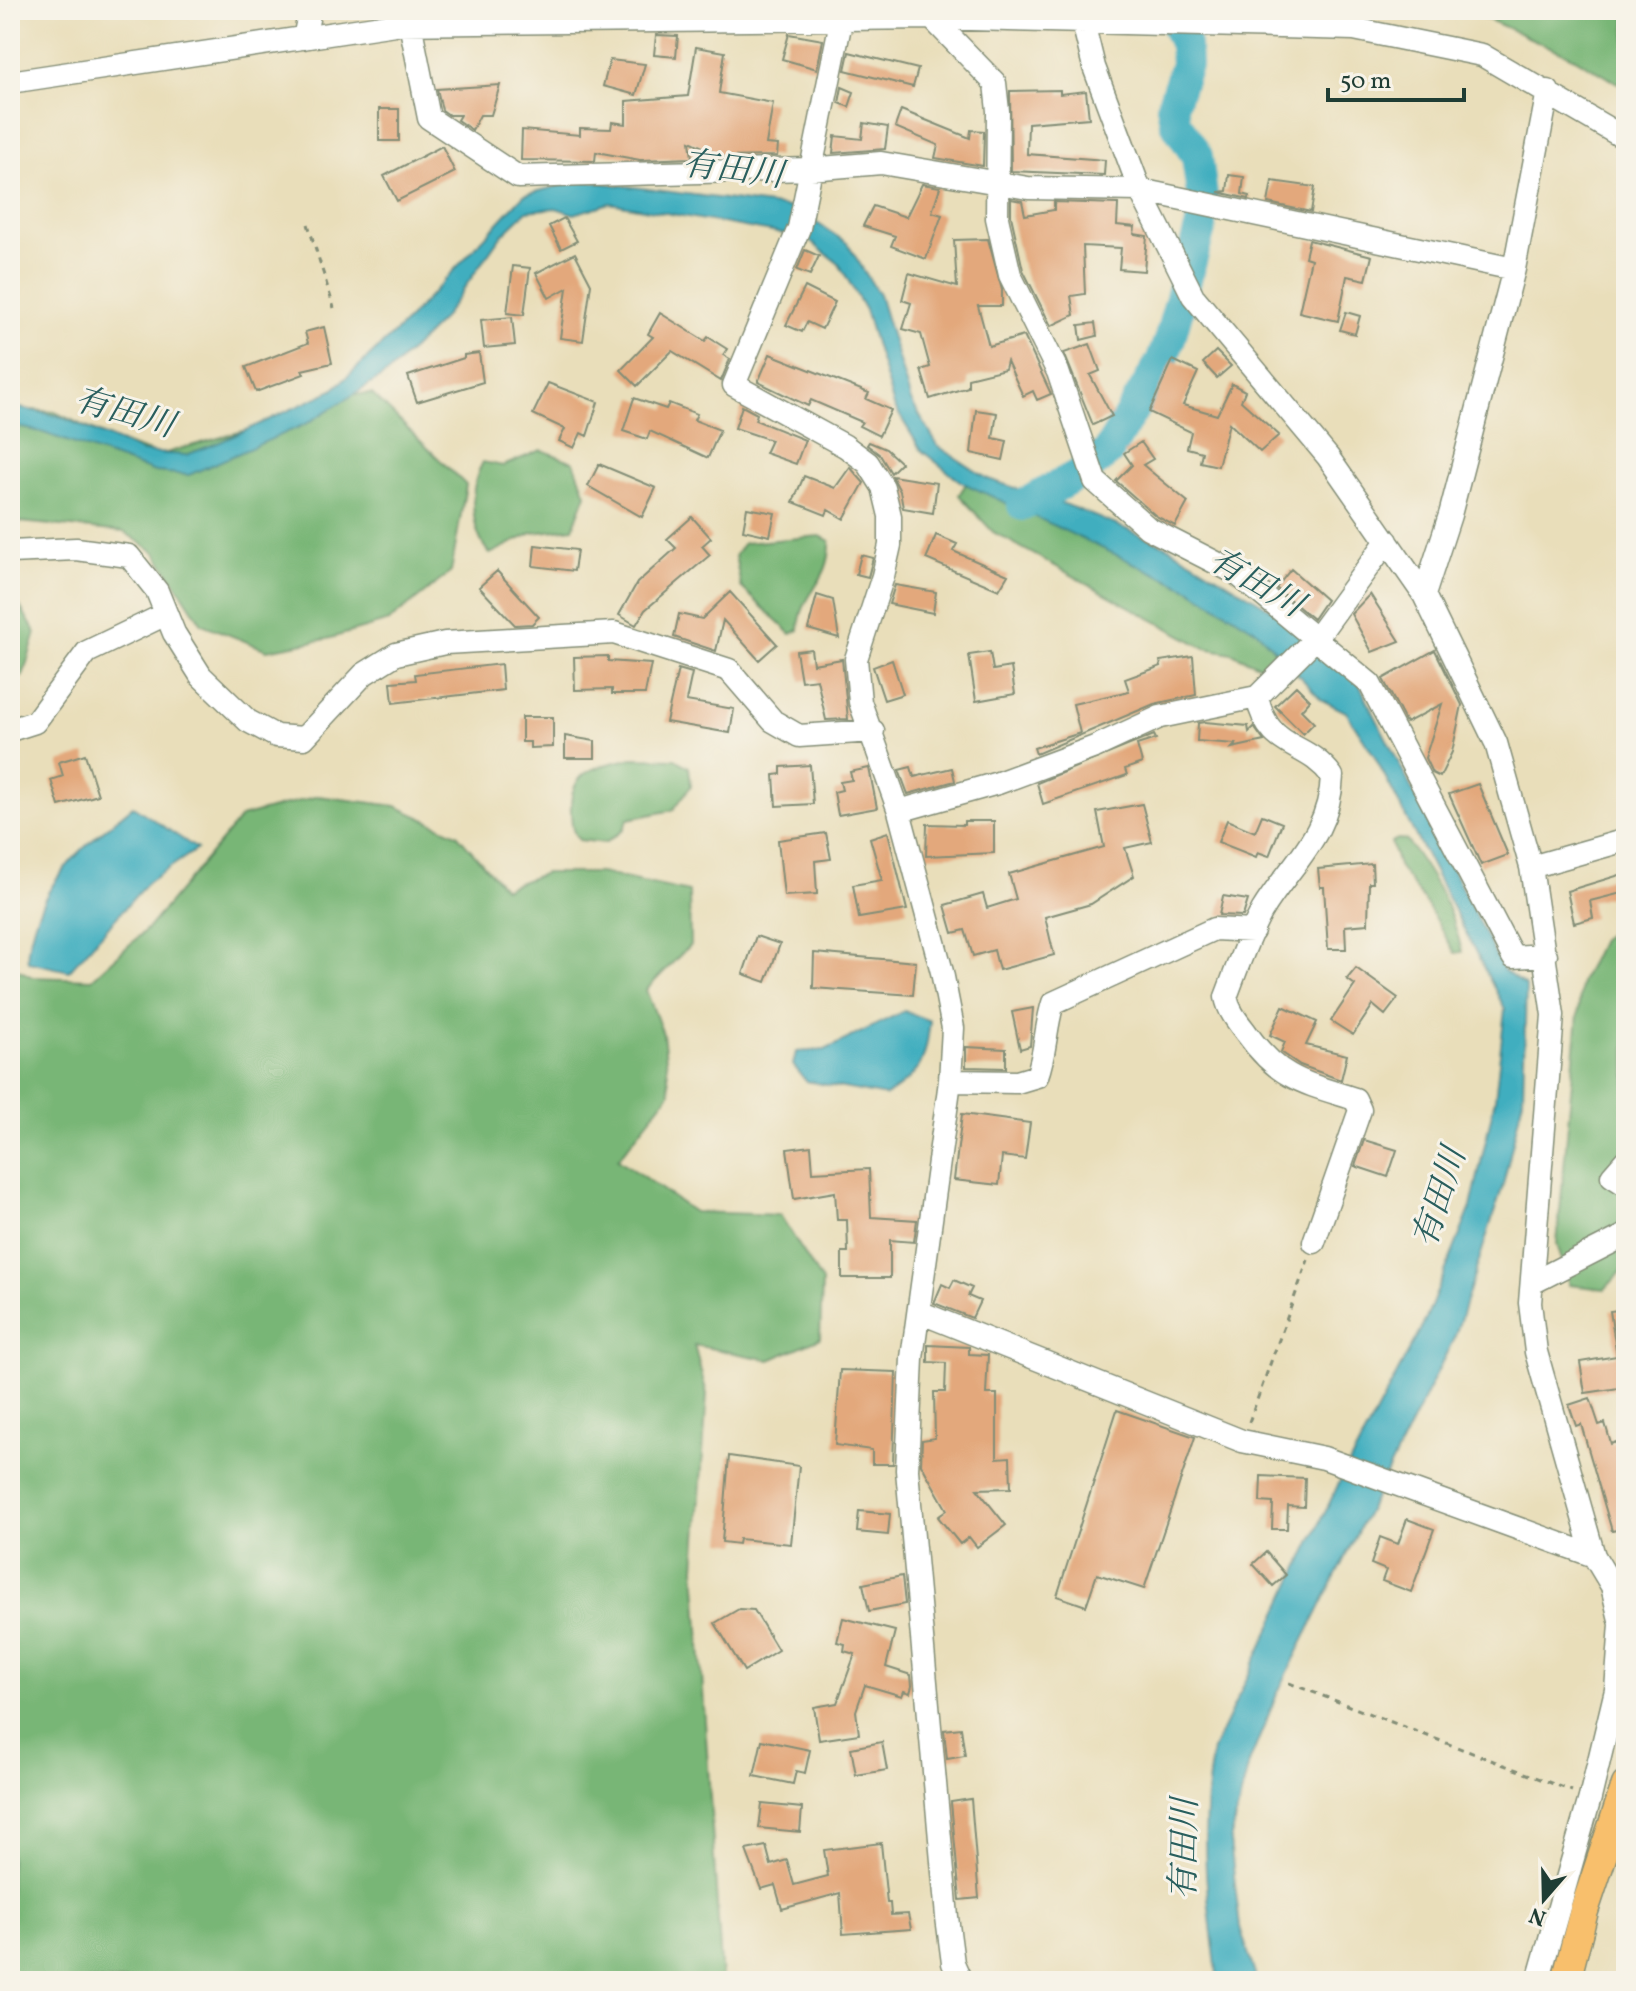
<svg xmlns="http://www.w3.org/2000/svg" width="1636" height="1991" font-family="Vollkorn,'Noto Serif JP',serif">
  <rect width="100%" height="100%" fill="#f7f3e8"/>
  <filter id="ink" filterUnits="userSpaceOnUse"><feTurbulence type="fractalNoise" baseFrequency=".0125" numOctaves="2"/><feDisplacementMap in="SourceGraphic" scale="16" xChannelSelector="R" yChannelSelector="G"/><feConvolveMatrix kernelMatrix="1 2 1 2 8 2 1 2 1" color-interpolation-filters="sRGB"/></filter>
  <filter id="wash" filterUnits="userSpaceOnUse"><feTurbulence type="fractalNoise" baseFrequency=".006" numOctaves="4" result="noise"/><feDisplacementMap in="SourceGraphic" scale="32" xChannelSelector="R" yChannelSelector="G"/><feGaussianBlur stdDeviation="1.8" result="paint"/><feColorMatrix in="noise" values="0 0 0 0 0 0 0 0 0 0 0 0 0 0 0 0 0 1.4 0 .05"/><feComposite in="paint" operator="in"/></filter>
  <g filter="url(#wash)">
    <rect width="100%" height="100%" fill="#e9deba"/>
    <path fill="#78b676" stroke="#4c7a55" stroke-width="2" d="M1467,10H1626V88L1575,58Z
      M372,394L466,485L451,572L389,621L327,639L267,650L202,624L156,553L124,532L10,521V408L55,412L116,441L159,455L282,420L324,395Z
      M541,450L574,462L586,494L573,528L532,533L490,554C470,532 468,487 483,462L503,466Z
      M969,479L1168,569L1256,624L1276,653L1262,667L1232,653L1205,648L993,532L959,495Z
      M820,536L830,541C831,585 801,589 799,630L791,634L741,587L735,555L744,543Z
      M10,590L36,633L23,676L10,684Z
      M633,758L675,759L689,767L691,786L673,810L628,819L623,830L605,843L579,840C571,831 572,824 571,812C569,768 597,767 633,758Z
      M318,796L396,806L457,834L504,888L545,873H600L689,892L690,945L646,990L663,1034L670,1093L618,1159L694,1212L780,1215L822,1282L820,1338L770,1360L694,1345L707,1394L695,1568L722,1981H10V965L32,977L92,979L149,927L241,817Z
      M1398,839L1406,840C1432,876 1453,909 1462,952L1455,953L1425,902L1398,866L1391,842Z
      M1626,918V1267L1605,1289L1569,1285L1557,1244L1581,982L1601,940Z"/>
    <path fill="#41aebf" stroke="#30767a" stroke-width="2" d="M580,180L794,208L847,243L879,295L911,401L938,446L988,479L1067,505L1167,546L1286,618L1356,678L1503,970L1526,986L1523,1098L1503,1185L1455,1336L1277,1694L1249,1763L1230,1841L1240,1927L1257,1981H1218C1207,1900 1198,1833 1213,1750L1338,1485L1426,1319L1471,1207L1495,1099L1505,1009L1374,755L1346,712L1322,700L1257,631L1191,590L961,482L921,450L894,406L865,310L839,264L806,238L610,203L574,214L556,208L527,211L500,237L441,321L388,373L306,424L189,475L155,472L41,432L10,425V406L59,416L142,452L186,455L220,442L333,390L402,326L524,195Z
      M133,806L197,849L147,883L69,971L28,962C26,949 31,938 34,925C50,872 91,840 133,806Z
      M904,1011L930,1021C925,1062 922,1073 886,1096L806,1081L793,1065L796,1052L825,1050Z"/>
    <g fill="none" stroke-linecap="round" stroke-linejoin="round">
      <path stroke="#41aebf" stroke-width="32" d="M1023,505L1083,472L1108,452L1162,360L1170,338L1201,225L1202,196L1197,156L1175,122L1172,106L1186,65L1185,45L1170,10"/>
    </g>
    <g id="blocks">
      <path fill="#e3a87b" d="M789,34L823,40L817,69L782,59Z
        M656,35L678,36L676,57L654,55Z
        M696,47L725,52L719,93L773,103L766,144L778,145L777,156L724,157L690,141L692,158L640,160L596,152L595,161L521,160L522,130L580,135V128L611,129L612,122L626,124V101L688,96Z
        M849,52L918,69L913,87L845,70Z
        M610,60L645,64L636,95L603,86Z
        M500,85L491,115H480L472,130L457,120L460,115H449L442,110L437,89Z
        M842,87L854,92L849,107L839,103Z
        M1060,90V94L1086,91L1089,118L1028,123L1027,154L1105,160L1104,175L1011,171L1010,91Z
        M379,109H399V141H379Z
        M901,110L970,138L971,130L984,131L983,166L935,158L938,145L895,127Z
        M864,123L888,127L885,149L833,153L835,136L862,139Z
        M442,146L455,172L397,201L384,176Z
        M1229,175L1244,177L1242,194L1250,196L1249,199L1218,192L1227,191Z
        M1272,181L1315,187L1311,212L1268,203Z
        M922,184L940,187L932,212L942,215L926,259L891,246L895,236L863,226L873,206L906,217Z
        M1011,199L1022,201L1025,215L1054,210V202L1118,204L1117,225L1135,227L1134,234L1147,236L1144,271L1119,269L1121,248L1083,246L1085,294L1071,296L1074,315L1051,326L1023,270L1011,216Z
        M564,218L577,241L561,249L549,226Z
        M988,239L1002,290V306H978L989,346L1024,336L1051,394L1037,400L1033,391L1023,396L1007,361L1005,369L968,378V387L930,399L921,370L930,367L921,334L903,329L911,303L902,300L909,273L957,287L954,240Z
        M1309,240L1372,256L1366,280L1347,276L1338,321L1299,312L1311,259L1305,257Z
        M805,250L819,256L810,275L797,270Z
        M575,253L591,284L583,341L560,338L567,288L549,298L536,273Z
        M513,266L530,268L524,315L507,313Z
        M805,287L835,302L822,329L807,322L802,332L786,325Z
        M1346,312L1360,316L1355,334L1340,330Z
        M660,313L705,341L708,337L727,349L723,355L730,359L721,381L672,351L637,386L621,370L653,337L648,334Z
        M512,317L515,345L484,348L481,320Z
        M1095,323L1097,336L1081,340L1079,325Z
        M324,327L332,363L302,370L304,374L256,392L246,367L308,343L305,332Z
        M1090,344L1100,371L1090,375L1112,416L1093,425L1064,353Z
        M1216,351L1231,366L1217,378L1203,363Z
        M479,353L483,382L417,402L408,376L464,358V355Z
        M770,354L869,393L866,399L891,410L879,436L859,426L862,422L811,400L808,406L758,382Z
        M1173,360L1198,372L1183,405L1217,415L1232,384L1245,391L1241,401L1279,435L1260,452L1229,423L1218,466L1200,462L1202,452L1187,448L1191,432L1149,412Z
        M548,383L598,402L587,436L581,433L574,448L559,441L565,429L533,414Z
        M634,398L666,409L669,403L697,414L694,420L720,430L708,458L650,431L647,439L623,431Z
        M742,406L757,414L755,420L805,440L796,464L765,453L771,440L735,428Z
        M976,410L997,413L993,438L1007,441L1003,460L971,453Z
        M869,442L886,449L901,463L891,473L880,455L867,445Z
        M1141,442L1153,459L1143,465L1188,502L1175,526L1156,516L1116,481L1132,465L1124,453Z
        M599,464L656,488L642,517L588,486Z
        M850,467L864,483L844,519L828,510L826,515L793,502L804,476L835,488Z
        M892,476L937,483L933,513L903,508L900,491Z
        M747,508L775,513L770,536L743,530Z
        M692,517L711,538L702,546L710,555L645,610L636,625L619,615L637,583L676,548L667,539Z
        M936,535L957,544L953,551L1008,575L999,590L926,559Z
        M535,545L577,550L574,571L533,566Z
        M861,555L873,558L868,577L856,574Z
        M1291,569L1326,600L1313,619L1276,588Z
        M497,571L539,617L532,624L515,625L479,587Z
        M895,585L936,592L933,613L889,604Z
        M730,592L777,644L759,660L723,620L716,651L674,637L679,614L702,619Z
        M1370,594L1400,641L1372,652L1351,614Z
        M817,595L833,600L839,638L808,629Z
        M811,649L813,664L842,659L848,719L826,720L817,679L801,681L796,651Z
        M1435,650L1462,705L1452,752L1440,777L1432,773L1425,758L1442,704L1406,723L1383,679Z
        M990,652L993,670L1011,667L1015,694L976,701L969,655Z
        M608,656V661L651,664L645,694H612V689L575,690L574,657Z
        M1193,656L1196,695L1154,704L1036,754L1034,748L1080,733L1073,704L1129,691L1125,679L1161,666L1160,661Z
        M892,660L903,694L884,700L873,667Z
        M501,664L503,690L393,703L391,682L416,680L415,674Z
        M678,669L692,673L686,701L734,709L730,733L666,722Z
        M1296,686L1310,700L1301,710L1314,723L1303,734L1275,706Z
        M522,717H553V747L530,748V742H522Z
        M1205,722L1248,726L1249,732L1254,727L1264,741L1232,748L1236,744L1197,741L1198,723Z
        M1154,735L1156,739L1137,745L1142,763L1125,769L1127,775L1043,804L1037,783Z
        M565,736L595,741V758H565Z
        M85,754L98,795L59,806L51,780L63,776L59,762Z
        M810,765L813,804L776,806L774,775L781,774V767Z
        M911,767L914,777L952,768L955,781L908,794L899,770Z
        M869,768L877,808L838,815L834,792L842,790L840,782L852,780L850,772Z
        M1478,784L1508,855L1481,865L1449,794Z
        M1142,804L1152,842L1125,848L1134,876L1091,904L1045,917L1054,955L999,970L994,950L973,956L965,930L953,933L945,905L983,894L987,908L1016,899L1009,874L1104,847L1097,812Z
        M1262,815L1282,823L1269,856L1258,852L1256,857L1218,842L1227,820L1255,832Z
        M964,821H994V853L926,856L927,824L964,825Z
        M888,832L907,910L859,918L853,885L882,880L870,838Z
        M826,833L831,859L815,861L817,894L784,896L778,840Z
        M1372,864L1373,883H1369L1368,924L1345,926L1346,949H1328L1324,887H1320L1318,869Z
        M1626,873V892L1590,901L1593,918L1574,923L1567,891Z
        M1223,896L1248,900L1243,916L1219,915Z
        M756,936L780,944L766,982L743,974Z
        M814,953L916,962L913,995L813,988Z
        M1356,968L1398,998L1385,1015L1373,1005L1353,1035L1331,1021L1355,985L1347,979Z
        M1283,1006L1317,1022L1306,1045L1347,1055L1341,1080L1300,1065L1281,1052L1285,1042L1270,1035Z
        M1033,1008L1030,1046L1020,1049L1012,1012Z
        M966,1047L1006,1049V1068L966,1067Z
        M962,1114L1030,1123L1025,1159L1002,1156L999,1185L954,1180Z
        M1364,1140L1397,1150L1388,1177L1355,1166Z
        M811,1146L813,1172L869,1169L871,1217L917,1220L914,1242L890,1240V1278H842V1252H848L847,1220H837L835,1192L794,1199L787,1149Z
        M954,1280L972,1288L968,1296L980,1301L972,1318L934,1303L942,1284L950,1288Z
        M1626,1309V1387L1585,1393L1580,1362L1617,1356L1610,1311Z
        M928,1345L969,1347V1354L988,1355L986,1394H997V1458L1010,1457L1011,1488L977,1489L1006,1525L977,1547L969,1537L960,1544L938,1517L947,1510L921,1464L922,1440L935,1438L934,1392H945L946,1363L928,1362Z
        M840,1370L896,1372L893,1464H872V1450L835,1445Z
        M1590,1398L1599,1425L1605,1423L1611,1444L1616,1442L1626,1477V1528L1612,1531L1581,1424L1576,1426L1569,1405Z
        M1117,1410L1195,1437L1144,1589L1097,1574L1086,1606L1057,1596Z
        M729,1456L799,1466L791,1544L739,1539L738,1544L722,1542Z
        M1261,1476L1305,1478L1304,1507L1288,1506L1287,1529H1272L1273,1503L1260,1502Z
        M859,1511L890,1514L888,1535L857,1532Z
        M1407,1519L1434,1529L1411,1592L1382,1581L1386,1570L1371,1564L1380,1537L1398,1544Z
        M1266,1552L1286,1575L1273,1586L1253,1564Z
        M902,1576L905,1604L869,1611L863,1584Z
        M739,1609L754,1610L778,1650L744,1671L715,1623Z
        M843,1618L895,1631L886,1667L911,1675L912,1686L910,1693L904,1691L902,1696L865,1685L856,1711L859,1734L819,1740L814,1707L837,1703L855,1654L844,1651L845,1644L837,1642Z
        M961,1728L965,1756L947,1759L944,1730Z
        M762,1740L810,1750L805,1773L796,1771L793,1784L754,1776Z
        M882,1742L887,1770L856,1775L851,1748Z
        M971,1799L979,1898L960,1900L951,1802Z
        M762,1804L802,1808L800,1832L759,1828Z
        M881,1843L887,1903H890L891,1915L908,1914L911,1929L843,1934L840,1893L782,1909L775,1885L761,1889L746,1850L766,1846L771,1865L787,1860L794,1885L828,1876L824,1850Z"/>
    </g>
  </g>
  <g filter="url(#ink)">
    <use href="#blocks" fill-opacity="0" stroke="#848e77" stroke-width="2"/>
    <g fill="none" stroke-linecap="round" stroke-linejoin="round">
      <g stroke="#848e77" stroke-width="25">
        <path id="minor" d="M1080,10L1094,67L1140,190L1193,296L1328,457L1424,595L1496,743L1531,867L1553,1015L1530,1303L1536,1352L1594,1556L1612,1586L1621,1624L1616,1690L1590,1798L1538,1981
          M933,11L932,18L995,83L998,111L997,218L1010,275L1058,372L1095,481L1148,528L1236,573L1370,684L1513,957L1546,955
          M841,21L799,228L734,385L845,446L868,463L883,487L890,516V545L883,576L856,659L860,702L899,811L942,972L953,1028L950,1081L912,1358L907,1470L947,1917L953,1963L961,1981
          M410,23L429,118L518,177L810,169L881,163L1028,188L1140,190L1514,269
          M304,38L310,10
          M10,82L395,24L932,18L1354,29L1482,55L1626,139
          M10,552L76,549L129,556L157,591L174,633L201,676L248,721L276,736L304,738L364,674L396,654L445,643L614,633L729,670L773,721L799,736L873,731
          M1424,595L1450,515L1514,269L1548,91
          M1257,697C1269,753 1305,739 1332,776C1330,836 1290,864 1262,911C1247,938 1237,968 1226,997C1229,1012 1238,1022 1247,1034C1279,1079 1304,1083 1355,1099L1360,1110L1314,1242
          M10,730L35,722L87,652L166,614
          M899,811L998,783L1095,747L1160,717L1257,697L1317,637L1387,541
          M1531,867L1626,840
          M950,1081L1017,1082L1037,1076C1046,1052 1045,1028 1053,1003L1214,929L1253,931
          M1626,1160L1612,1176L1626,1185
          M1532,1283L1626,1235
          M919,1312L1242,1441L1324,1458L1594,1556"/>
      </g>
      <g stroke="#848e77" stroke-width="31">
        <path id="major" d="M1566,1981L1584,1911L1626,1785"/>
      </g>
      <path stroke="#848e77" stroke-width="3" stroke-dasharray="6 6" stroke-linecap="butt" d="M308,224L334,308
        M1249,1422L1308,1260
        M1289,1683L1572,1791"/>
      <use href="#minor" stroke="#fff" stroke-width="22"/>
      <use href="#major" stroke="#f8bf6c" stroke-width="28"/>
    </g>
  </g>
  <g text-anchor="middle" stroke-width="6" stroke-linejoin="round" paint-order="stroke">
    <g font-size="34" font-style="italic" fill="#295f5e" stroke="#f7f3e8">
      <text transform="translate(733 168) rotate(7)" y="12">有田川</text>
      <text transform="translate(125 411) rotate(16)" y="12">有田川</text>
      <text transform="translate(1257 581) rotate(30)" y="12">有田川</text>
      <text transform="translate(1438 1197) rotate(-72)" y="12">有田川</text>
      <text transform="translate(1183 1849) rotate(-89)" y="12">有田川</text>
    </g>
  </g>
  <rect width="1636" height="1991" fill="none" stroke="#f7f3e8" stroke-width="40"/>
  <g transform="translate(1544 1899) rotate(200)" stroke="#f7f3e8" stroke-width="6" paint-order="stroke">
  <path d="M0-6L14 30L0 20L-14 30Z" fill="#1f3d34"/>
  <text y="-12" font-size="22" font-weight="bold" text-anchor="middle" fill="#1f3d34">N</text>
  </g>
  <path d="M1328 88v12h136v-12" fill="none" stroke="#1f3d34" stroke-width="4"/>
  <text x="1340" y="88" font-size="24" fill="#1f3d34" stroke="#f7f3e8" stroke-width="6" paint-order="stroke">50 m</text>
</svg>
